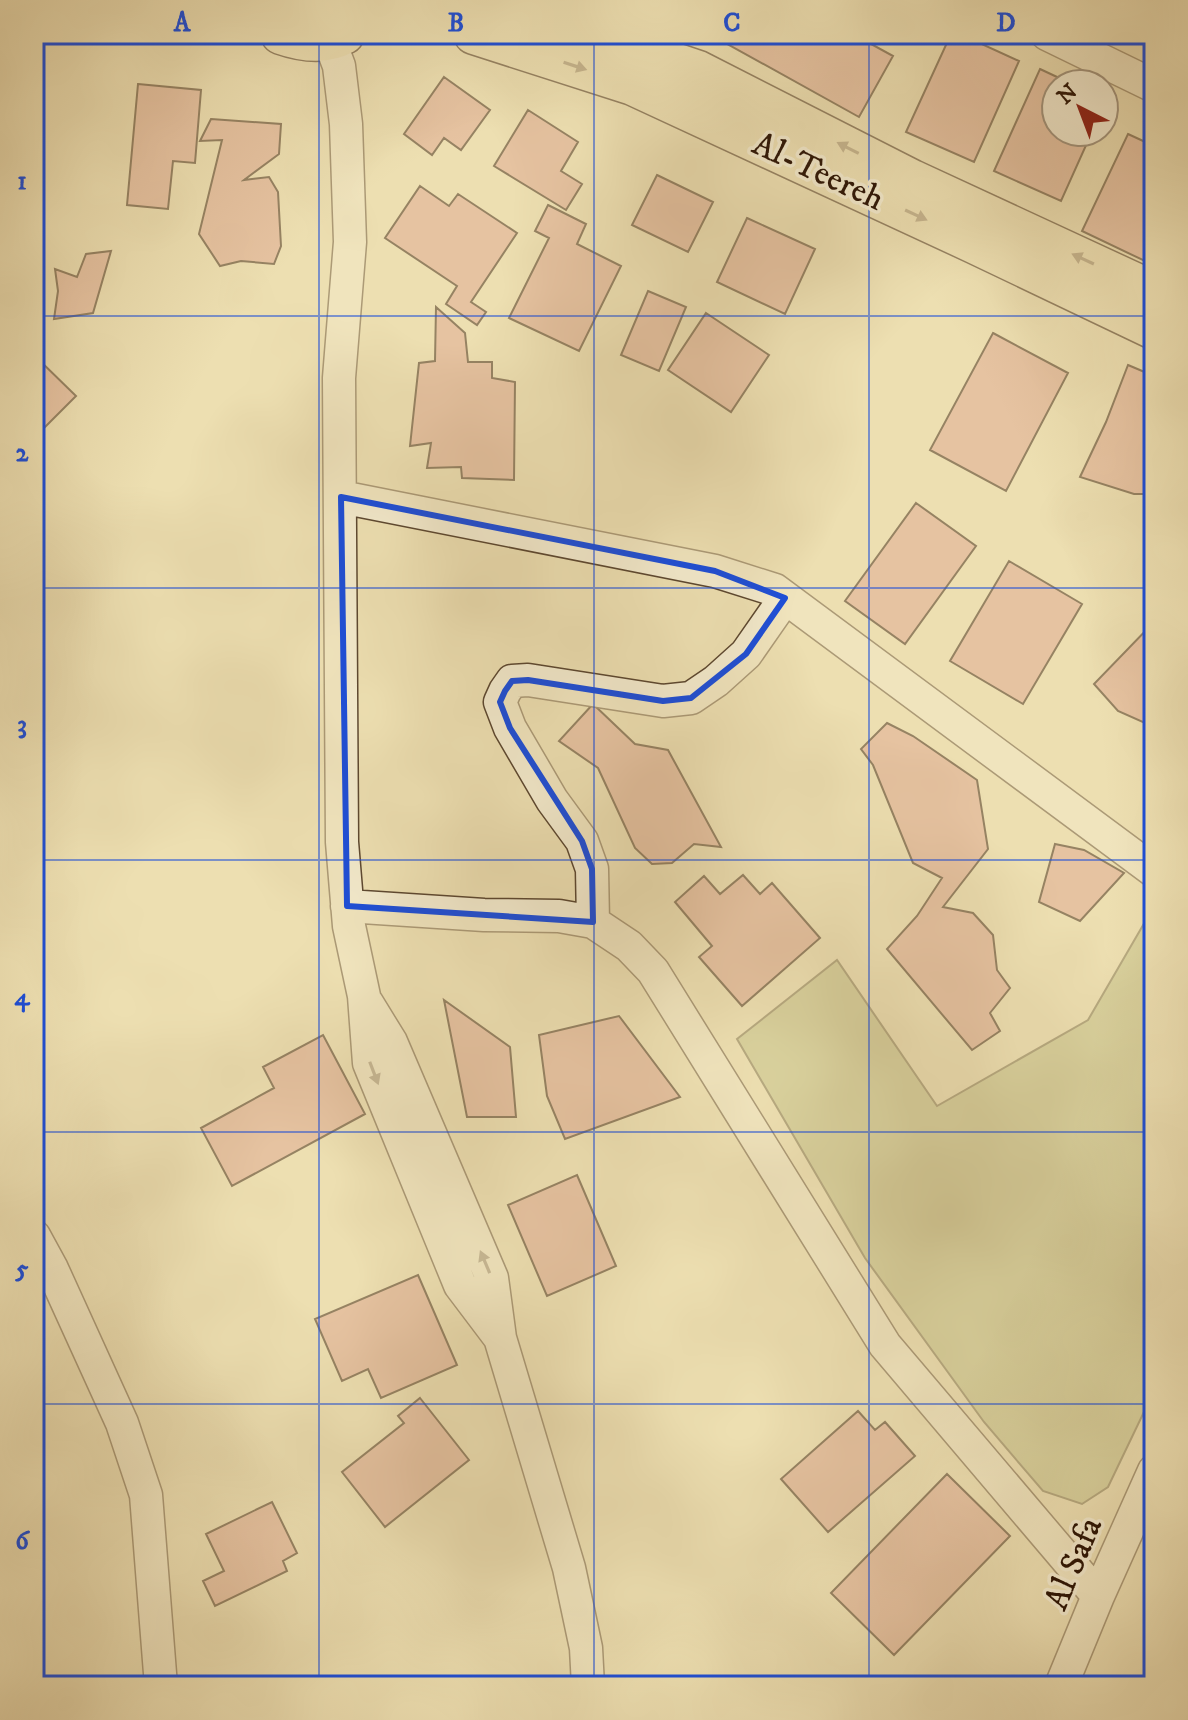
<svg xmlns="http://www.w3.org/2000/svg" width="1188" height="1720" font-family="'IM FELL DW Pica',serif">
  <rect width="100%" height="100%" fill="#eddfb1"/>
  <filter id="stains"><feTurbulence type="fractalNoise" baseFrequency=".0025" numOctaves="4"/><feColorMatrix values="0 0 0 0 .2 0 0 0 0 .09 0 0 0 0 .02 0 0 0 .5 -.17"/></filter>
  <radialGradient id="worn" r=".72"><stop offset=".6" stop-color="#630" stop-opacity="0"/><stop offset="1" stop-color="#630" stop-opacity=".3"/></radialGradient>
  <path fill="#c0c086" stroke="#766a46" stroke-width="2" d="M1153,908L1154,1391L1108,1487L1082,1504L1043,1491L984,1422L865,1258L737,1039L837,960L937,1106L1088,1020Z"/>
  <path fill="#dea28e" stroke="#2d1505" stroke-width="2" d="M726,34H853L893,56L859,117L722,41Z
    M951,34H960L1019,61L974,162L906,132Z
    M1040,69L1072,84H1056V132H1092L1061,201L994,171Z
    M444,77L490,110L461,150L444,138L432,155L404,134Z
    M138,84L201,90L195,163L173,161L168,209L127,205Z
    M528,110L578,142L561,171L582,184L566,210L494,166Z
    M211,119L281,124L279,154L244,180L269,177L278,192L281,246L274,264L241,261L220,266L199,234L222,140L200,141Z
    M1128,134L1154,146V246L1147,262L1082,231Z
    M657,175L713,202L688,252L632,225Z
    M420,186L449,206L458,194L517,233L471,302L486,312L477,325L446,304L457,286L385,238Z
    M548,205L586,224L577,244L621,266L579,351L509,318L549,238L535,231Z
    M747,218L815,249L785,314L717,282Z
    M111,251L93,313L54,319L58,291L55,269L77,277L86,254Z
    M648,291L686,307L659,371L621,355Z
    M436,307L465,333L468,362H492V378L515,382L514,480L462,478L461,467L427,468L431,443L410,446L419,363L435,361Z
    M706,313L769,355L731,412L668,370Z
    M993,333L1068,373L1006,491L930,450Z
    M34,355L76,396L34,438Z
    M1128,365L1154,376V494H1134L1080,477L1106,422Z
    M916,503L976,546L905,644L845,601Z
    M1009,561L1082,604L1023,704L950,661Z
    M1154,622V727L1118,711L1094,684Z
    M593,704L635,744L668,750L721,847L694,844L672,863L652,864L635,848L598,768L559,741Z
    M887,723L913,736L977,780L988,849L943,907L973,913L993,935L997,970L1010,988L990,1013L1000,1031L972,1050L887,949L917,916L942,878L913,863L873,765L861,749Z
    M1055,844L1084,850L1124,873L1080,921L1039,902Z
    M743,875L760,894L772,883L820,938L742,1006L699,957L712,946L675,902L704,876L720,894Z
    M444,1000L510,1047L516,1117H467Z
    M619,1016L680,1097L565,1139L547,1096L539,1035Z
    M323,1035L365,1114L232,1186L201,1128L274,1088L263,1067Z
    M577,1175L616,1266L547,1296L508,1205Z
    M418,1275L457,1365L381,1398L368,1369L342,1381L315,1319Z
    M420,1398L469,1460L385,1527L342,1472L404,1423L398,1416Z
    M858,1411L875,1430L885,1422L915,1456L828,1532L781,1479Z
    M947,1474L1010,1536L894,1655L831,1593Z
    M272,1502L297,1553L283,1561L287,1571L215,1606L203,1581L224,1571L206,1534Z"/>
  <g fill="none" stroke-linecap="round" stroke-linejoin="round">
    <g stroke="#5d4830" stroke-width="35">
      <path id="minor" d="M1047,34L1154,86
        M329,39L339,66L346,124L350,242L339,378L342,842L349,926L364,996L369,1063L460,1285L500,1338
        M341,497L715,571L775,590L1154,871
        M347,906L484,915L559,916L593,922L629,946L653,971L885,1345L1098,1596
        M593,922L592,869L582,841L552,800L510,728L500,702L505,691L512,681L528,680L663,701L691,698L716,681L746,654L785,598
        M367,1003L391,1042L492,1278L500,1338L569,1568L586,1648L588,1686
        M34,1236L52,1269L122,1423L146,1495L161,1686
        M1061,1686L1098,1596L1154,1471"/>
    </g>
    <g stroke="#2d1505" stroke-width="43">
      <path id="major" d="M281,34C301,41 324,45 344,34
        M474,34L633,85L974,243L1154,329
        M588,34L698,71L912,180L1154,292"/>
    </g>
    <use href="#minor" stroke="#f3eacc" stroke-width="32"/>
    <use href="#major" stroke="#eddfb1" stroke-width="40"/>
  </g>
  <defs><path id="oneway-solid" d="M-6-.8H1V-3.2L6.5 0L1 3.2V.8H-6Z" transform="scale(2)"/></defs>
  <g fill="#978464">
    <use href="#oneway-solid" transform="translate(575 66) rotate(18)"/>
    <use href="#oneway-solid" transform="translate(848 148) rotate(-153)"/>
    <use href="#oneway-solid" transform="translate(916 215) rotate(25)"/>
    <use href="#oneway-solid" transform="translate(1083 259) rotate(-155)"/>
  </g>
  <g fill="#9a8a72">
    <use href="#oneway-solid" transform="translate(374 1073) rotate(69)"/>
    <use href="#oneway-solid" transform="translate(485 1262) rotate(-113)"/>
  </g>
  <path d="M0 0H1188V1720H0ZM341,497L715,571L785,598L746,654L691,698L663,701L528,680L512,681L505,691L500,702L510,728L582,841L592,869L593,922L347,906Z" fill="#eddfb1" fill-opacity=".55" fill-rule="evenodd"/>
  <path fill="none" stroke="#1d4ed8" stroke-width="6" stroke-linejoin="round" d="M341,497L715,571L785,598L746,654L691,698L663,701L528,680L512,681L505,691L500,702L510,728L582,841L592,869L593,922L347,906Z"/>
  <path fill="none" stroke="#1d4ed8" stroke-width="2" stroke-opacity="0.55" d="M319,34V1686M594,34V1686M869,34V1686M34,316H1154M34,588H1154M34,860H1154M34,1132H1154M34,1404H1154"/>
  <g text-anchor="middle" stroke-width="7" stroke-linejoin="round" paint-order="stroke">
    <g font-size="34" fill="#2d1505" stroke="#f3eacc">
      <text transform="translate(819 170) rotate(25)" y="12">Al-Teereh</text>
      <text transform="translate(1072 1563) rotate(-67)" y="12">Al Safa</text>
    </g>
  </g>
  <rect width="1188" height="1720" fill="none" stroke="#eddfb1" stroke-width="88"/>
  <g transform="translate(1080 108) rotate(318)"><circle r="38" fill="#f3eacc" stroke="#a4957c" stroke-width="2"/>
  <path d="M0-6L14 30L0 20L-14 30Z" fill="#8f2418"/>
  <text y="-12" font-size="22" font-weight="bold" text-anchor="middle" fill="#2d1505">N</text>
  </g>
  <rect x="44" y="44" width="1100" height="1632" fill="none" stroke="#1d4ed8" stroke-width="3"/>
  <g font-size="26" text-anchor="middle" font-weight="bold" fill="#1d4ed8">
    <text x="182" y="31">A</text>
    <text x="456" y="31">B</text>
    <text x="732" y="31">C</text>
    <text x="1006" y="31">D</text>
    <text x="22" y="189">1</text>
    <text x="22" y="461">2</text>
    <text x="22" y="733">3</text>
    <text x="22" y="1005">4</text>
    <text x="22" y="1277">5</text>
    <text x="22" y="1549">6</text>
  </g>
  <rect width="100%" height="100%" filter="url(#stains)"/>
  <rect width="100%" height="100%" fill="url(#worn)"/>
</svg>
